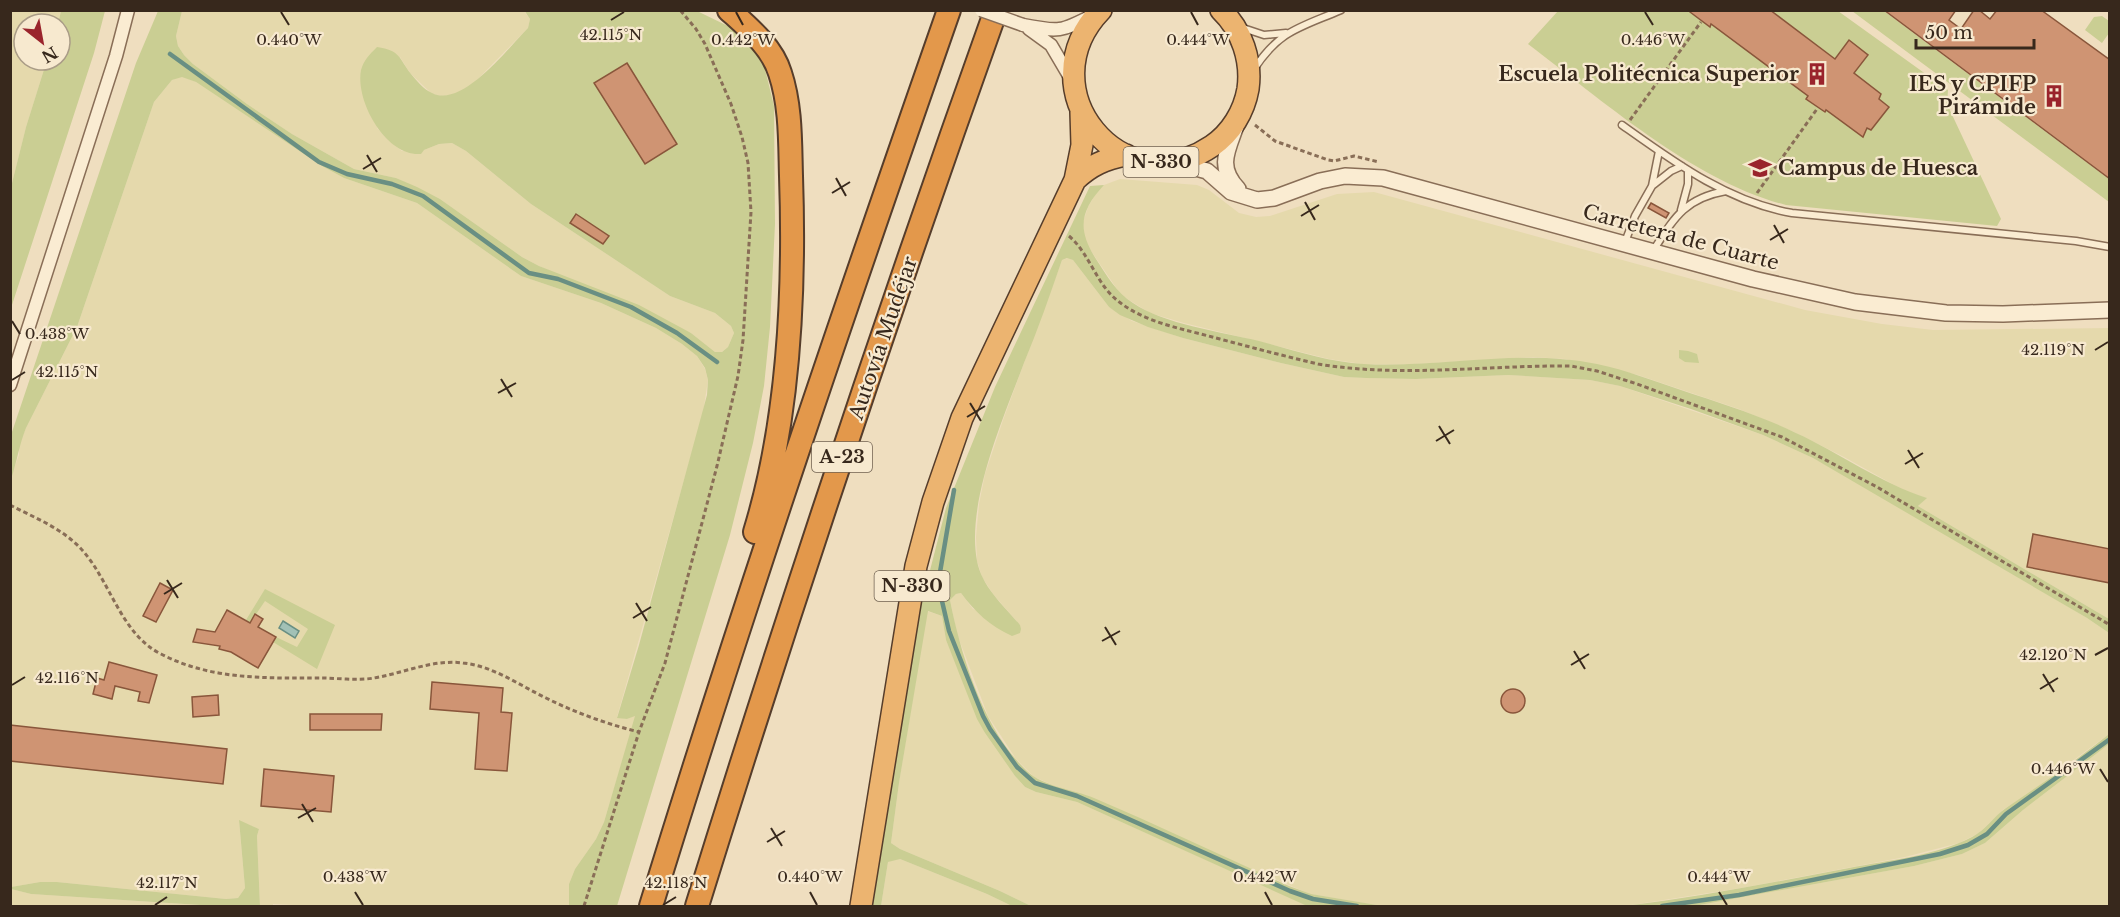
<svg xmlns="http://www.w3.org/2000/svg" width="2120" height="917" font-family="'Libre Baskerville',serif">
  <rect width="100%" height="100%" fill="#efdebf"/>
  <path fill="#e5d9ac" d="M11,11H61L58,24H24V60H47L26,127L11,187Z
    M182,11H524L530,19L528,28L470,87L452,95L441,96L432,94L410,73L400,57L377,128L388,140L402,151L424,150L439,144L452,143L466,151L531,204L670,296L715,313L731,326L734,333L728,347L722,352H715L691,333L539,266L522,257L440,199L396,178L354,169L292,134L247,104L193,64L184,55L178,46L176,36Z
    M182,76L196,82L322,166L344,178L417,203L521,276L601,303L656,328L682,344L697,356L705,369L708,380L703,413L617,717L627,719L636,715L604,822L596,839L575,869L569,884V906H314L273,904V906H260L257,836L259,829L239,821L245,888L238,898L226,899L57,882H40L11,887L10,479L19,455V444L26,428L77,327L154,102L172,80Z
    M1120,179L1197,185L1209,190L1239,213L1256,217L1270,216L1337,194L1374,192L1805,310L1882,324L1933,330L2109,328V619L1918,506L1926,498L1905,491L1844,457L1794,432L1739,409L1638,375L1565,359L1533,357L1414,364H1362L1329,359L1184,323L1150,313L1121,295L1087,245L1084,236L1083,222L1088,207L1095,195L1104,185Z
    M1068,258L1073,260L1109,307L1132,321L1183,338L1281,363L1344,377L1366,378L1416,379L1508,375L1590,380L1620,386L1763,435L1813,458L1869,489L2087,618L2109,633V734L2025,796L2004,809L1979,833L1959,843L1905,857L1741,888L1625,906H1383L1310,894L1034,777L1016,759L988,716L957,634L950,600L956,594L961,593L973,609L1020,625L993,594L982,577L977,561L976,537L979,504L985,474L1003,420L1062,260Z
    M927,611L942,616L946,640L985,733L1015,776L1025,787L1036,792L1077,802L1309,906H1031L1000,891L900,849L891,843L899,783Z
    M2109,744V906H1694L1914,866L1962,854L1985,843L2023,810Z
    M895,859H900L987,894L1012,906H881L888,862Z
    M11,889L31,894L215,906H11Z"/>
  <path fill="#cace93" d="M524,10L697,11L730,27L756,53L765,69L774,106L775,224L770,327L764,386L753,443L730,535L617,906H569V884L575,869L596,839L604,822L635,716L627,719L617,718L639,645L707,395L708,380L705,368L697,356L682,344L656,328L601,303L521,276L417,203L344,178L322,166L196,82L182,77L172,80L154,102L77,327L26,428C19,445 17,462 11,479V435L136,63L158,11H182L176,36L178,46L184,55L193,64L247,104L292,134L354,169L396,178L417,187L440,199L522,257L539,266L639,305L691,333L715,352H722L728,347L734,333L731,326L715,313L670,296L531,204L466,151L452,143L439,144L424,150L421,154C386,157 355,101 361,70C364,60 369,55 377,47C401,51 398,57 411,74C417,81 424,90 432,93C462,109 509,47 528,28L530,19Z
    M61,11H105L94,53L11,308V187L26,127L47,60H60V24H58Z
    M1558,11H1838L1948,90L1947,104L2001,219L1997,226L1786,205C1695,182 1603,101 1528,44Z
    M1852,11H1884L2109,179V202Z
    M2102,16L2109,21V33L2102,43L2085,30L2094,17Z
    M1104,185C1080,211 1077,229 1096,259C1107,276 1116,292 1133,303C1163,324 1222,332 1259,341C1293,350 1328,362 1364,364C1442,368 1520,348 1597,364C1626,370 1654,381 1681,390C1720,403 1759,415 1796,433C1840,453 1880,483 1927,498L1918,506L2109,619V633L2087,618L1813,458L1763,435L1691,409L1620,386L1590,380L1508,375L1416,379L1366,378L1344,377L1281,363L1183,338L1148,327L1120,315L1109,307L1073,260L1067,258L1062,260C1050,295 1038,329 1024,363C1003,419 966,502 977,561C982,587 1004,606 1020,625L1021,629L1020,633L1012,636C990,626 975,612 961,593L956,594L950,600C961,656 984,731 1027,771C1042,786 1075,790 1094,798C1160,826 1224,857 1289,886L1311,894L1383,906L1305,905L1077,802L1036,792L1025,787L1015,776L985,733L977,719L946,640L942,616L928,611L899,783L891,843L900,849L1000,891L1031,906H1012L987,894L900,859L888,862L881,906H872L917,621L946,508L995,387L1090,186Z
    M1679,350L1688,351L1697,354L1699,363L1685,362L1679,358Z
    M265,589L335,625L317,669L273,642L276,637L297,647L308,629L265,601L250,623L246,620Z
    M2109,734V744L2023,810L1985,843L1962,854L1914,866L1694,906H1625C1700,897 1775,882 1849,868C1889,860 1935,856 1972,837C1986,830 1993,817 2006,808C2041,784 2076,761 2109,734Z
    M239,820L259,829L257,836L260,906H215L31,894L11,889V887L40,882H57L226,899L238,898L245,888Z"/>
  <path fill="#a2c1b6" stroke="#698f83" stroke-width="1.5" d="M283,621L299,631L295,638L279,628Z"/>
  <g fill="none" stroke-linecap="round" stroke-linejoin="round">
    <path stroke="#698f83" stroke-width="4.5" d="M170,54L319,162L347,174L392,184L423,196L529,273L558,279L631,307L677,333L717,362
      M954,490L938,584L949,631L983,716L990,729L1017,767L1035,783L1077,796L1290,891L1313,899L1357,906
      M1662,906L1739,895L1940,854L1968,845L1987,834L2006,814L2110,739"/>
  </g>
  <path fill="#cf9473" stroke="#89563b" stroke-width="1.5" d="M1692,10H1770L1835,59L1849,40L1868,55L1854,73L1881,94L1879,99L1889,107L1871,130L1867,128L1863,137L1826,110L1825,112L1806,99L1808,96L1711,24L1710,27L1690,12Z
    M1884,10H1956L1949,20L1961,29L1974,10H1979L1990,19L1997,10H2041L2110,60V179Z
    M627,63L677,144L645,164L594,83Z
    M1651,203L1669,213L1666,218L1648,208Z
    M576,214L609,236L603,244L570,223Z
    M2033,534L2110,549V583L2027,567Z
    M160,583L173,590L156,622L143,616Z
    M227,610L250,623L255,614L263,619L258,627L276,637L258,668L231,652L219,649L220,646L193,642L197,629L215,632Z
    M109,662L157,675L149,703L138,701L140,692L115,686L112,699L93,694L97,678L104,680Z
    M432,682L503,688L501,712L512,713L507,771L475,769L479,713L430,709Z
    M1501 701a12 12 0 1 1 24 0a12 12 0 1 1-24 0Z
    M218,695L219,715L193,717L192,697Z
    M310,714H382L381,730H310Z
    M10,725L227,749L223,784L10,761Z
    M264,769L334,776L331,812L261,806Z"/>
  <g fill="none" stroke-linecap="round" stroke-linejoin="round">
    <g stroke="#896e57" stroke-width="9">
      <path id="service" d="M1243,28L1264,35L1286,33
        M1254,69C1280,30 1299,28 1341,10
        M1622,125C1674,162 1728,202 1792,213L2076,241L2110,247
        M1652,186L1671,171L1682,166
        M1681,210L1688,184V170
        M1625,242L1635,216L1652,186L1659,151
        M1653,251C1674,218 1685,198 1726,191"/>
    </g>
    <g stroke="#896e57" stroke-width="15">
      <path id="minor" d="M1023,25C1059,32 1061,32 1093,15
        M1029,29L1051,45L1071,79
        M10,385L116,56L128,10"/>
    </g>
    <g stroke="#896e57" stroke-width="18">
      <path id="tertiary" d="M1236,126C1227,151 1217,167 1238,189
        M1174,162L1207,171L1231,192L1257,200L1274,198L1320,181L1345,176L1383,178L1753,279L1855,302L1946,313L2003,314L2110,310"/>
    </g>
    <g stroke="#563d2b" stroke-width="24">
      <path id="trunk" d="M1101,10C1025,89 1122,207 1212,146C1231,133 1244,112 1248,89C1252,61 1242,30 1221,10
        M1075,180C1091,165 1105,159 1126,155
        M861,906L916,566L933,502L962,418L1075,180L1082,145L1081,112"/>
    </g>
    <g stroke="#563d2b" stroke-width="26">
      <path id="motorway" d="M729,10C749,28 772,47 780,73C791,106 790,142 791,176C795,292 789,421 755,532
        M651,906C743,606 845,308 949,10
        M697,906C790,606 890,307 996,10"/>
    </g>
    <path stroke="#896e57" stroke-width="3" stroke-dasharray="4.5 3" stroke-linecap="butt" d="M1630,120L1701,22
      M1255,125L1275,141L1328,160L1334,161L1354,156L1379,162
      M1757,193L1817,109
      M1069,236C1090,254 1096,284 1118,301C1145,323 1184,329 1216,338C1250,347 1284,356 1318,364C1402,378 1487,365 1571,366L1597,371L1637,384L1782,437L1877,487L2110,625
      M10,505C35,518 64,529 83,551C111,583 121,634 161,654C211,680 265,678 320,678C337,678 357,681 374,678C404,673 433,659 463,663C493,666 519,685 546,698C576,713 607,724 639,732
      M584,906L639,732L665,663L717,466L738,376L743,340L751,212L748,163L742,137L731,104L705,44L696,29L680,10"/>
    <use href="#service" stroke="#faecd2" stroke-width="6"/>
    <use href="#minor" stroke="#faecd2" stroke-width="12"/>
    <use href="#tertiary" stroke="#faecd2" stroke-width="15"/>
    <use href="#trunk" stroke="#ecb470" stroke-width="21"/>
    <use href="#motorway" stroke="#e3984b" stroke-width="22"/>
    <g stroke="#896e57" stroke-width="15" stroke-linecap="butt">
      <path id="minor-bridge" d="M981,10L1023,25"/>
    </g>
    <use href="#minor-bridge" stroke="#faecd2" stroke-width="12"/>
  </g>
  <path fill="none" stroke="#37281c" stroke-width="2" d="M281,12L289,25M736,12L743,25M1191,12L1198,25M1645,12L1653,25M611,20L624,12M367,155L377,172M363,169L381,158M836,178L846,196M832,193L850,182M1305,202L1315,220M1301,216L1319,205M1774,225L1784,243M1770,240L1788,229M12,321L20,334M2095,350L2108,342M501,379L512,397M12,380L25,372M498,393L516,383M970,403L981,421M967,417L985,406M1439,426L1450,444M1436,441L1454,430M1908,450L1919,468M1905,464L1923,453M167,580L178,598M164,594L182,583M636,603L647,621M633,618L651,607M1105,627L1116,645M1102,641L1120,631M1574,651L1585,669M2095,655L2108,648M1571,665L1589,654M2043,674L2054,692M12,685L25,677M2040,689L2058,678M2100,769L2108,782M302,804L313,822M298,818L316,808M771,828L782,846M767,842L785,831M355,892L363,905M810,892L817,905M1265,892L1272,905M1719,892L1727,905M155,905L167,897M663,905L676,897"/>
  <defs>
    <g id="building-bare" transform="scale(1.8)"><path d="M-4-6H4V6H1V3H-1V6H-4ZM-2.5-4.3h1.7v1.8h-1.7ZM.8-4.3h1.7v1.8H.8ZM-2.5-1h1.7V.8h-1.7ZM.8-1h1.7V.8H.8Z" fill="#9a242c" stroke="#f7e9cf" stroke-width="2.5" paint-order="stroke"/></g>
    <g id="university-bare" transform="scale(1.8)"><path d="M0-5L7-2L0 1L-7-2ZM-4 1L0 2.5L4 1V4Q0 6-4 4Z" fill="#9a242c" stroke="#f7e9cf" stroke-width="2.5" paint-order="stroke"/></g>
  </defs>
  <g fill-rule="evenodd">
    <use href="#building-bare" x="1817" y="74"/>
    <use href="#building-bare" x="2054" y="96"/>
    <use href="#university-bare" x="1760" y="168"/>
  </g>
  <g text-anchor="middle" stroke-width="4.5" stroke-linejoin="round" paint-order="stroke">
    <g fill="#f7e9cf" stroke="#716252" stroke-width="1.5">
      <rect x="1123.5" y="147" width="75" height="30" rx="4.5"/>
      <rect x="812" y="442" width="60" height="30" rx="4.5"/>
      <rect x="874.5" y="571" width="75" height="30" rx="4.5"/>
    </g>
    <g font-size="18" font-weight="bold" fill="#37281c">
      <text x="1161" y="168">N-330</text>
      <text x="842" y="463">A-23</text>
      <text x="912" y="592">N-330</text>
    </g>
    <g font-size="20" font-weight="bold" fill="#37281c" stroke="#f7e9cf" text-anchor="end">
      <text x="1799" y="81">Escuela Politécnica Superior</text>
      <text x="2036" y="91">IES y CPIFP<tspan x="2036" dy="23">Pirámide</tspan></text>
      <text x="1778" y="175" text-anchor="start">Campus de Huesca</text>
    </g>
    <g font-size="20" fill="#37281c" stroke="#f7e9cf">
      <text transform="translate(1681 237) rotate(15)" y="7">Carretera de Cuarte</text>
      <text transform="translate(883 338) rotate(-71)" y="7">Autovía Mudéjar</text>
    </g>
  </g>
  <g font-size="15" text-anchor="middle" fill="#37281c" stroke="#f7e9cf" stroke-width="4.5" stroke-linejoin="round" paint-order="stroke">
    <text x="611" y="40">42.115°N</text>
    <text x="289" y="45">0.440°W</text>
    <text x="743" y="45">0.442°W</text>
    <text x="1198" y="45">0.444°W</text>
    <text x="1653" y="45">0.446°W</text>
    <text x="57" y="339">0.438°W</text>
    <text x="2053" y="355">42.119°N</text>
    <text x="67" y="377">42.115°N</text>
    <text x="2053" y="660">42.120°N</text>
    <text x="67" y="683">42.116°N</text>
    <text x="2063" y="774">0.446°W</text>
    <text x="355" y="882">0.438°W</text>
    <text x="810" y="882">0.440°W</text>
    <text x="1265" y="882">0.442°W</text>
    <text x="1719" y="882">0.444°W</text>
    <text x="167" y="888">42.117°N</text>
    <text x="676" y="888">42.118°N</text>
  </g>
  <rect width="2120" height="917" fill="none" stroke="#37281c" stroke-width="24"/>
  <g transform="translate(42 42) rotate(149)"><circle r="28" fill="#f7e9cf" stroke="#aa9c87" stroke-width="1.5"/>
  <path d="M0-4.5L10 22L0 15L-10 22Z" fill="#9a242c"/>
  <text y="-9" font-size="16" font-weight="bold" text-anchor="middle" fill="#37281c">N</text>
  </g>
  <path d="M1916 39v9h118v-9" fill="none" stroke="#37281c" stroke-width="3"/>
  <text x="1925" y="39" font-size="18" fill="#37281c" stroke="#f7e9cf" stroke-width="4.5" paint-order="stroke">50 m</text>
</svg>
